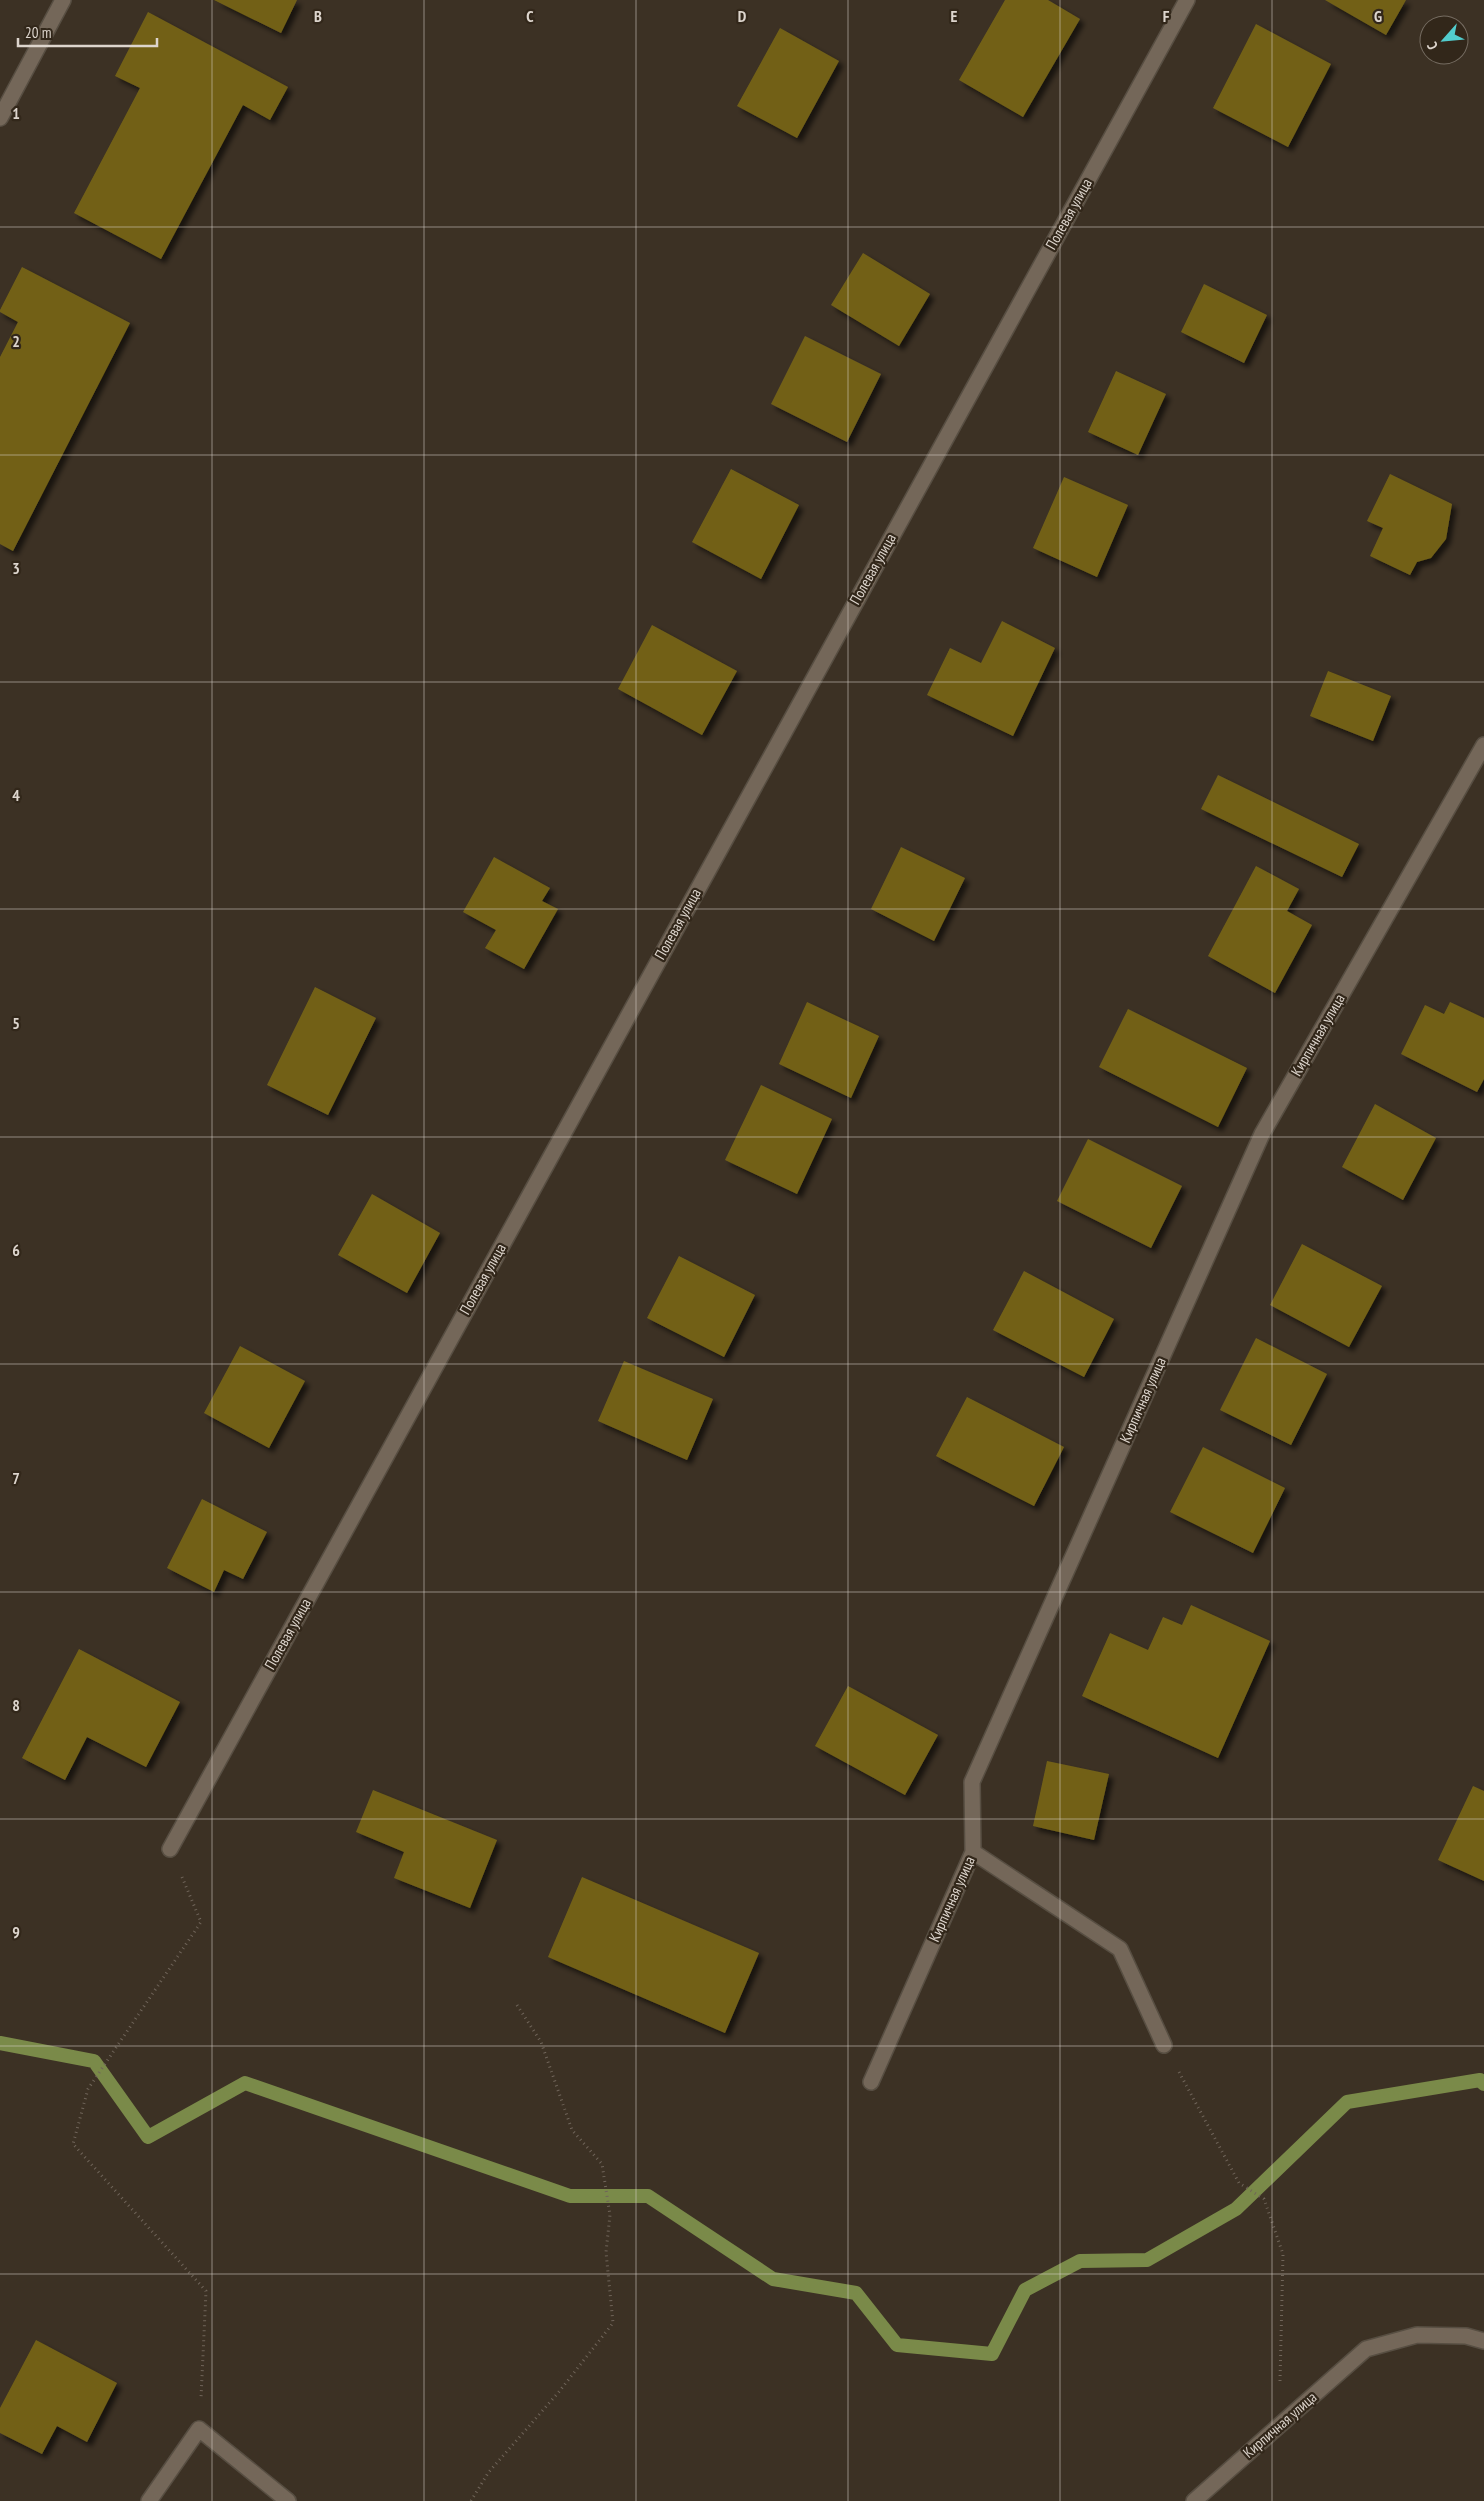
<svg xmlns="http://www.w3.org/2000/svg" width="1484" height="2501" font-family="'PT Sans Narrow',sans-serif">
  <defs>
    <filter id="shadow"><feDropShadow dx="4.5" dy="4.5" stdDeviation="2.5" flood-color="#0009"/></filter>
  </defs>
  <rect width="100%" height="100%" fill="#3c3124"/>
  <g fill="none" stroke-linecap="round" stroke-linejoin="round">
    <path stroke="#7a8a49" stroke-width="14" d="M0,2043L94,2061L148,2137L245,2083L570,2196H648L773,2279L856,2293L897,2345L992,2354L1025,2290L1080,2261L1147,2260L1236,2209L1347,2102L1480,2080L1484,2084"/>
  </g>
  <path fill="#726119" filter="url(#shadow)" d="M214,0H297L281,33Z
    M1005,0H1048L1080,19L1023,117L959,80Z
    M1325,0H1406L1386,35Z
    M148,12L288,87L270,120L243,105L161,259L74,213L140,88L115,76Z
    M1256,24L1331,64L1288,147L1213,108Z
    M780,28L839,61L797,138L737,106Z
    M863,253L930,294L899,346L831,305Z
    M22,267L130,323L13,551L0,544V357L18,322L0,312V310Z
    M1204,284L1267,315L1244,363L1181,332Z
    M805,336L881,374L847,442L771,404Z
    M1116,371L1166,394L1138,455L1088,432Z
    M731,469L799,505L761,579L692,542Z
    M1390,474L1452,504L1446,539L1431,558L1417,562L1410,575L1370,556L1383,528L1367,521Z
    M1064,477L1128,505L1097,577L1033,548Z
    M1002,621L1055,648L1013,736L927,695L950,648L981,663Z
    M652,625L737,671L702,735L618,689Z
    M1328,671L1391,696L1373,741L1310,716Z
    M1218,775L1359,844L1342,877L1201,809Z
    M901,847L965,878L934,941L871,909Z
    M494,857L550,888L542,901L558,909L524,969L485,948L496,930L463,912Z
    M1256,866L1299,889L1287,911L1312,925L1275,993L1208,956Z
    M315,987L376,1018L328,1115L267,1085Z
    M807,1002L879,1036L851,1098L779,1064Z
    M1450,1002L1484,1018V1079L1477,1092L1401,1054L1425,1005L1444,1014Z
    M1128,1009L1247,1068L1218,1127L1099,1067Z
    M761,1085L832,1119L797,1194L725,1160Z
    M1375,1104L1436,1138L1403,1200L1342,1167Z
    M1088,1139L1182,1186L1151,1248L1057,1201Z
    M372,1194L440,1233L407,1293L338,1255Z
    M1302,1244L1382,1286L1349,1347L1270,1305Z
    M679,1256L755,1295L724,1357L647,1318Z
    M1024,1271L1114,1319L1084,1377L993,1330Z
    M1256,1338L1327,1374L1291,1445L1220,1410Z
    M240,1346L305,1381L269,1448L204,1413Z
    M624,1361L713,1399L687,1460L598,1421Z
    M967,1397L1064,1447L1034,1506L936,1456Z
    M1203,1447L1285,1488L1253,1553L1170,1512Z
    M202,1499L267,1532L243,1579L224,1570L214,1592L167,1568Z
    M1191,1605L1270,1641L1218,1758L1082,1696L1110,1633L1148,1650L1163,1617L1182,1625Z
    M79,1649L180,1702L146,1767L87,1737L65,1780L22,1758Z
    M848,1686L938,1735L905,1795L815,1746Z
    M1047,1761L1109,1774L1094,1840L1033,1826Z
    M1473,1786L1484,1791V1881L1438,1860Z
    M373,1790L497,1840L470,1908L394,1878L404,1852L356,1832Z
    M582,1877L759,1953L725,2033L548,1957Z
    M36,2340L117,2383L87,2442L57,2426L42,2454L0,2433V2408Z"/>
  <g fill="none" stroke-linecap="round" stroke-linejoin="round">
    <g stroke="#574e42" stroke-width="18">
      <path id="minor" d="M0,118L63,0
        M170,1849L1187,0
        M973,1852L1120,1949L1164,2045
        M871,2082L973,1852L972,1782L1262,1134L1484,745
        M149,2501L199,2429L288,2501
        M1194,2501L1366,2349L1417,2335L1466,2336L1484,2341"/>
    </g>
    <path stroke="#70655a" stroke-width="3" stroke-dasharray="1 4" stroke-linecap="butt" d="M182,1877L201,1922L88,2089L73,2144L206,2291L201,2398
      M1179,2072L1239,2183L1264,2199L1283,2254L1280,2381
      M471,2501L488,2473L558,2393L613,2323L606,2252L610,2215L602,2164L572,2130L541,2042L517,2005"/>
    <use href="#minor" stroke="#746759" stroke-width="15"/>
  </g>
  <path fill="none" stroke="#ddd5cd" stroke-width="1" stroke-opacity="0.55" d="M212,0V2501M424,0V2501M636,0V2501M848,0V2501M1060,0V2501M1272,0V2501M0,227H1484M0,455H1484M0,682H1484M0,909H1484M0,1137H1484M0,1364H1484M0,1592H1484M0,1819H1484M0,2046H1484M0,2274H1484"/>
  <g text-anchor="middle" stroke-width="4.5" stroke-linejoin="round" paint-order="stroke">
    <g font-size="15" fill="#ddd5cd" stroke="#32271a">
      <text transform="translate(1069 214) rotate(-61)" y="5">Полевая улица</text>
      <text transform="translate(873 569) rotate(-61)" y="5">Полевая улица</text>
      <text transform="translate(678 924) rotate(-61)" y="5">Полевая улица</text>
      <text transform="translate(1318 1035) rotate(-60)" y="5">Кирпичная улица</text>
      <text transform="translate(483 1279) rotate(-61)" y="5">Полевая улица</text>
      <text transform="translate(1143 1400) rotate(-66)" y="5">Кирпичная улица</text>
      <text transform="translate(288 1634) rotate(-61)" y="5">Полевая улица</text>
      <text transform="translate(952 1899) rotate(-66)" y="5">Кирпичная улица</text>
      <text transform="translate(1280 2425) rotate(-41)" y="5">Кирпичная улица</text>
    </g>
  </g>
  <g font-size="16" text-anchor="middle" font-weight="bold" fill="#ddd5cd" stroke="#32271a" stroke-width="4.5" stroke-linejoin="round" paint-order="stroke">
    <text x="318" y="22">B</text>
    <text x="530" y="22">C</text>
    <text x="742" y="22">D</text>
    <text x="954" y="22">E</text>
    <text x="1166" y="22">F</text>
    <text x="1378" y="22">G</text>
    <text x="16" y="119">1</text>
    <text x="16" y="347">2</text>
    <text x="16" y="574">3</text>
    <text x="16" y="801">4</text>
    <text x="16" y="1029">5</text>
    <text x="16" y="1256">6</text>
    <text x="16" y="1484">7</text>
    <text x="16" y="1711">8</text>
    <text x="16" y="1938">9</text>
  </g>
  <g transform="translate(1444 40) rotate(243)"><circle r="24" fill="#32271a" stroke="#766d62"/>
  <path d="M0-4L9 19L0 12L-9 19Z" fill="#52cdce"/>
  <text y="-8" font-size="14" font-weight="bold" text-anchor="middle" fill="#ddd5cd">С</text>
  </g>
  <path d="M18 38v8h139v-8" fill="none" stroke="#ddd5cd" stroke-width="2.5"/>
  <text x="25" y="38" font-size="15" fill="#ddd5cd" stroke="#32271a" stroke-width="4" paint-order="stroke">20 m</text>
</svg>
